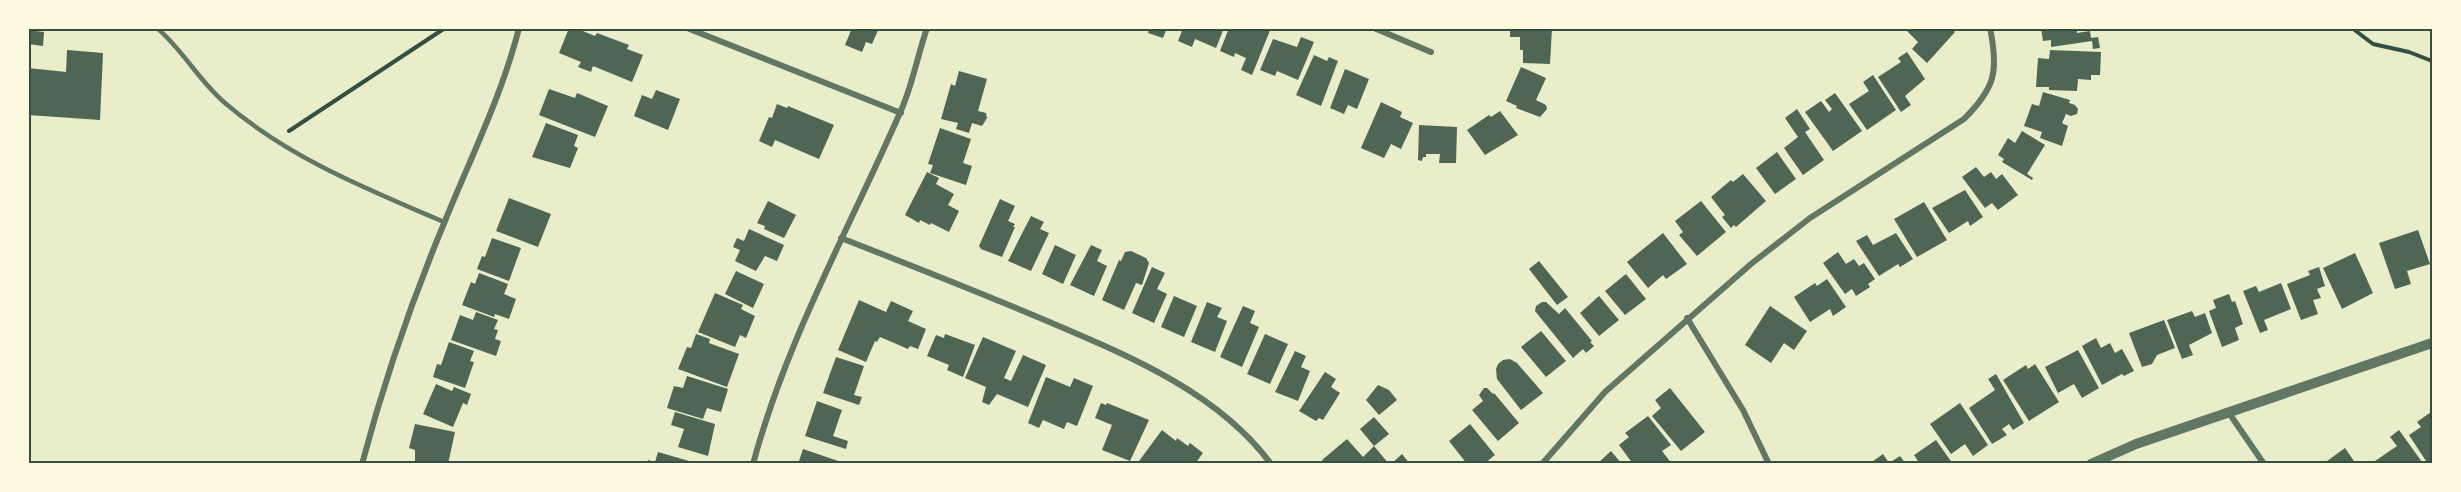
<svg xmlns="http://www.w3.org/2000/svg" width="2461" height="492" font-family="Mulish,sans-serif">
  <rect width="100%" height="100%" fill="#e9edc9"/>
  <path fill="#4f6655" d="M569,28L578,29L595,36L597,33L629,45L627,49L643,55L632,82L593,66L591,72L578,67L581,62L559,53Z
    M852,28H879L872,44L866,42L862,52L845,45Z
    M1150,28H1167L1163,38L1148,33Z
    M1183,28H1224L1216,48L1195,39L1192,47L1178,41Z
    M1229,28H1251L1257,31L1258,28H1271L1252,75L1241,70L1246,58L1235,53L1234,57L1220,51Z
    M1510,28H1552L1550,64L1523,63V50H1520V37H1510Z
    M1909,28H1950L1955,32L1927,63L1912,49L1918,42L1907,31Z
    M2041,28L2077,29V33L2090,31L2091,38L2098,37L2100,48L2093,49L2092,41L2051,47V40L2043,41Z
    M28,30L44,32L43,46L28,44Z
    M1301,37L1314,42L1298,80L1277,71L1275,76L1260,70L1273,39L1297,47Z
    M67,50L103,53L100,120L28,115V68L66,72Z
    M2050,50L2101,52L2100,75H2091V80L2078,79L2077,91L2049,90V87H2036L2038,58L2049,59Z
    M1907,52L1925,79L1905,96L1911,105L1901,112L1878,77L1901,62L1898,58Z
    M1314,55L1327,61L1329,57L1338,61L1321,106L1296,95Z
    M1521,67L1546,78L1536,100L1546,105L1547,109L1540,117L1516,108L1517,106L1506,101Z
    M1345,69L1369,79L1357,109L1348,105L1344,114L1330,108Z
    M959,71L987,79L978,111L986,113L987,118L982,126L972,123L969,133L956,129L958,123L941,119L951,84L955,86Z
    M1873,75L1896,110L1867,130L1849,104L1869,91L1863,82Z
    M549,89L575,98L577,93L608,106L595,137L539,115Z
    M656,90L680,99L668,130L634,116L642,95L652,99Z
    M2043,92L2070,100L2069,103L2075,105L2078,109L2077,114L2071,116L2066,114L2062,123L2068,126L2062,146L2040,138L2042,132L2024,126L2032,104L2039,106Z
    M1835,93L1862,131L1833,151L1805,112L1821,101L1829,112L1832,109L1825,100Z
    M1381,102L1402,112L1400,117L1413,123L1401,149L1391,144L1384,158L1361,148Z
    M777,104L787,108L788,106L834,125L819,159L775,140L772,147L759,141L769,117L772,118Z
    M1797,109L1810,129L1805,132L1824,160L1803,175L1784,148L1798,137L1785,118Z
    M1500,111L1518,135L1485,155L1467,130L1489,115L1491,117Z
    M546,123L578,135L574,146L578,148L570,168L532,157Z
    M1419,125L1457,127L1456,163H1439L1440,154H1426V157H1423L1422,161L1418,160Z
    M940,128L971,139L963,163L972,166L966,185L930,173L933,165L928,164Z
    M2022,131L2045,145L2027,174L2033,178L2032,180L2002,162L2004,159L1998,155L2008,138L2015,143Z
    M1777,152L1796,179L1775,194L1756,168Z
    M1976,167L1984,177L1991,172L1996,179L2002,174L2018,195L1998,210L1992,203L1985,208L1962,177Z
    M927,172L939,178L936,184L954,194L948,205L959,211L949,232L931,223L930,225L920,220L919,223L905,215Z
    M1743,174L1766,201L1736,227L1734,225L1731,228L1722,217L1725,215L1711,197L1731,180L1733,182Z
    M1965,190L1983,217L1970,226L1968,221L1949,233L1932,208Z
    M509,198L551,214L538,247L496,231Z
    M1000,199L1015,206L1008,221L1015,224L1013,227H1015L1002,257L981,249L979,246Z
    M768,201L796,215L784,238L764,229L765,226L757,223Z
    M1701,201L1726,232L1697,256L1679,235L1683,232L1675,221Z
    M1924,202L1947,240L1917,257L1894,219Z
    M1031,216L1044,222L1040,229L1049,233L1031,271L1008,261Z
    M749,229L784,245L777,261L765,256L756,271L735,261L740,250L733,247L737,238L744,241Z
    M2418,230L2430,264L2407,271L2411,284L2395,289L2379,243Z
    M1663,233L1687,264L1666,279L1663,275L1648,288L1627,262Z
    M1896,233L1913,259L1900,267L1898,264L1879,276L1856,241L1867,235L1873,245Z
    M492,238L521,248L509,281L477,269L482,256L485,257Z
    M1055,245L1076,255L1063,284L1042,274Z
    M1091,245L1102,250L1097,261L1107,266L1094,296L1070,285Z
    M1131,251L1146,258L1149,263L1142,285L1136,283L1124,310L1102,300L1119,260L1121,261L1125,252Z
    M1838,252L1846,264L1854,259L1859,266L1864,263L1875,279L1868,284L1870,287L1856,296L1852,289L1845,294L1823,263Z
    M2355,253L2373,293L2342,309L2323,268Z
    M1539,261L1568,297L1557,305L1529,269Z
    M1152,267L1165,273L1157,289L1167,294L1154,323L1132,313Z
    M2319,267L2325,286L2317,289L2321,298L2313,300L2318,314L2301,320L2287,284L2310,275L2308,271Z
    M736,271L764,284L753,308L725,294Z
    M479,273L508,284L504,294L516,299L509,319L495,314L494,317L462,305L471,282L475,284Z
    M1626,274L1646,299L1625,315L1605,291Z
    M1827,279L1846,307L1833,316L1830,309L1810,322L1794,297L1815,283L1817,286Z
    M2281,283L2291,309L2264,320L2268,330L2260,333L2243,291L2256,286L2259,292Z
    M715,293L743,305L741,309L755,316L746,338L740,335L735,347L698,332Z
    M2229,294L2232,302L2235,301L2243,324L2235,328L2239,340L2222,347L2209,311L2216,308L2213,300Z
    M1174,296L1197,306L1184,337L1161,327Z
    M1599,296L1619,320L1599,336L1580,313Z
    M859,300L886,312L891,301L913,311L908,321L926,329L918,349L910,346L908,349L880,337L877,342L875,341L866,362L838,350Z
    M1207,302L1222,308L1217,317L1227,321L1215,352L1191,342Z
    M1542,302H1546L1559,314L1565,308L1592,341L1590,342L1594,346L1586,353L1583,349L1573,358L1535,311L1536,306Z
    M1243,306L1255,311L1250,323L1259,327L1242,367L1220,357Z
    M1770,306L1807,331L1794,350L1784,343L1771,363L1745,345Z
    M2192,311L2195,317L2205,313L2212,333L2189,345L2193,355L2182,359L2167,320Z
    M476,312L498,320L494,329L498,330L495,339L501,341L496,356L451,340L460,315L473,320Z
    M2164,320L2175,348L2157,355L2152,364L2142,367L2129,333Z
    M1541,331L1566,361L1546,377L1521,347Z
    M696,334L710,339L709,343L739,354L727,387L678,369L687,347L691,348Z
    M945,334L975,345L963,377L947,370L949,365L927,356L936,335L944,338Z
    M1265,334L1288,344L1270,384L1247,374Z
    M983,337L1016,351L1004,378L1011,381L1023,355L1046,365L1028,407L997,394L989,405L982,402L986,387L965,378Z
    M2096,338L2101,348L2110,343L2115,353L2122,349L2134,371L2124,376L2122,374L2102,385L2082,346Z
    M449,342L474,351L470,361L474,362L465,388L433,377L437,364L441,365Z
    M2078,350L2099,388L2082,398L2074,384L2058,393L2045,367Z
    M1295,351L1306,356L1301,367L1310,371L1298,401L1275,392Z
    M836,357L864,366L854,395L862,397L859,405L823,393Z
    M1510,359L1517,363L1543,393L1521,410L1497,379L1496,369L1498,364L1503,360Z
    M2035,364L2059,402L2029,421L2003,380L2026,365L2028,369Z
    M1325,372L1336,379L1331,387L1340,393L1323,420L1319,418L1316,421L1299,411Z
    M1996,374L2024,423L2013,430L2009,424L2002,429L2007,435L1992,444L1969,408L1995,390L1988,379Z
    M687,376L728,389L721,412L707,408L703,419L667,408L674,386L683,388Z
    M1046,377L1070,387L1074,378L1093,386L1077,426L1067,422L1064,429L1043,420L1039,428L1028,423Z
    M436,384L452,391L454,387L471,394L467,405L463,403L453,427L423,414Z
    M1378,385L1389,390L1397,400L1379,415L1366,400Z
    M1484,388H1487L1493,394L1494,393L1519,423L1498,441L1472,410L1483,401L1479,395Z
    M1670,388L1705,432L1681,451L1652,416L1661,408L1655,400Z
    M817,401L842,410L833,436L848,441L846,449L805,436Z
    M1101,403L1106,405L1107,403L1149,420L1130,461L1102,450L1112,425L1095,418Z
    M1960,403L1988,445L1973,456L1965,444L1951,454L1930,424Z
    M675,412L715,424L708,456L678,447L684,429L671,425Z
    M2431,412L2432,464H2428L2409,435L2421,427L2417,422Z
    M1648,416L1671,445L1662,451L1672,464H1633L1619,445L1629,437L1625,433Z
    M1374,417L1389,434L1374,446L1360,429Z
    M415,424L455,432L448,464H415V450L409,448Z
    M1470,424L1495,455L1484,464H1467L1449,441Z
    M1162,430L1176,441L1177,438L1188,446L1190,443L1203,453L1195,464H1143L1139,461Z
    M2399,430L2422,462L2377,464L2375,461L2397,446L2390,437Z
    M1347,439L1363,457L1374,446L1389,464H1325L1322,460Z
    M1936,440L1953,464H1920L1914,455Z
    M2345,448L2356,464H2323Z
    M803,449L844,463V464H798Z
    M1611,451L1622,464H1597Z
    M658,452L696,463V464H647L648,460L655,462Z
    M1402,454L1410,464H1391Z
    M1883,454L1889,463L1900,456L1906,464H1869Z"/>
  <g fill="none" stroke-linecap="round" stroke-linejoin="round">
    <path stroke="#344e41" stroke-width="4" d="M2352,28L2373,44L2409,52L2432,61
      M289,131L445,28"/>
    <path stroke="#617663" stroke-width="4.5" d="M157,28C183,50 199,81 225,103C289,158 367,189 444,222"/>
    <path stroke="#617663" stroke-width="6" d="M687,28L901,113
      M1374,28L1431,52
      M841,238C910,265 979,292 1047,321C1127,355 1218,392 1271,464
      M1687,318L1743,410L1769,464
      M2229,413L2264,464
      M362,464C384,381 412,300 445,221C471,157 502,95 519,28
      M753,464C786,341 848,231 899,115C912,88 917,57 927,28
      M1542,464L1605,392L1751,264L1810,218L1964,119C1995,88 1999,72 1990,28"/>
    <path stroke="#617663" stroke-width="10" d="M2091,464L2136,444L2432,343"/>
  </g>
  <rect width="2461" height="492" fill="none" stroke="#fefae0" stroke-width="60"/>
  <rect x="30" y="30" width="2401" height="432" fill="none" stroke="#344e41" stroke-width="2"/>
</svg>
